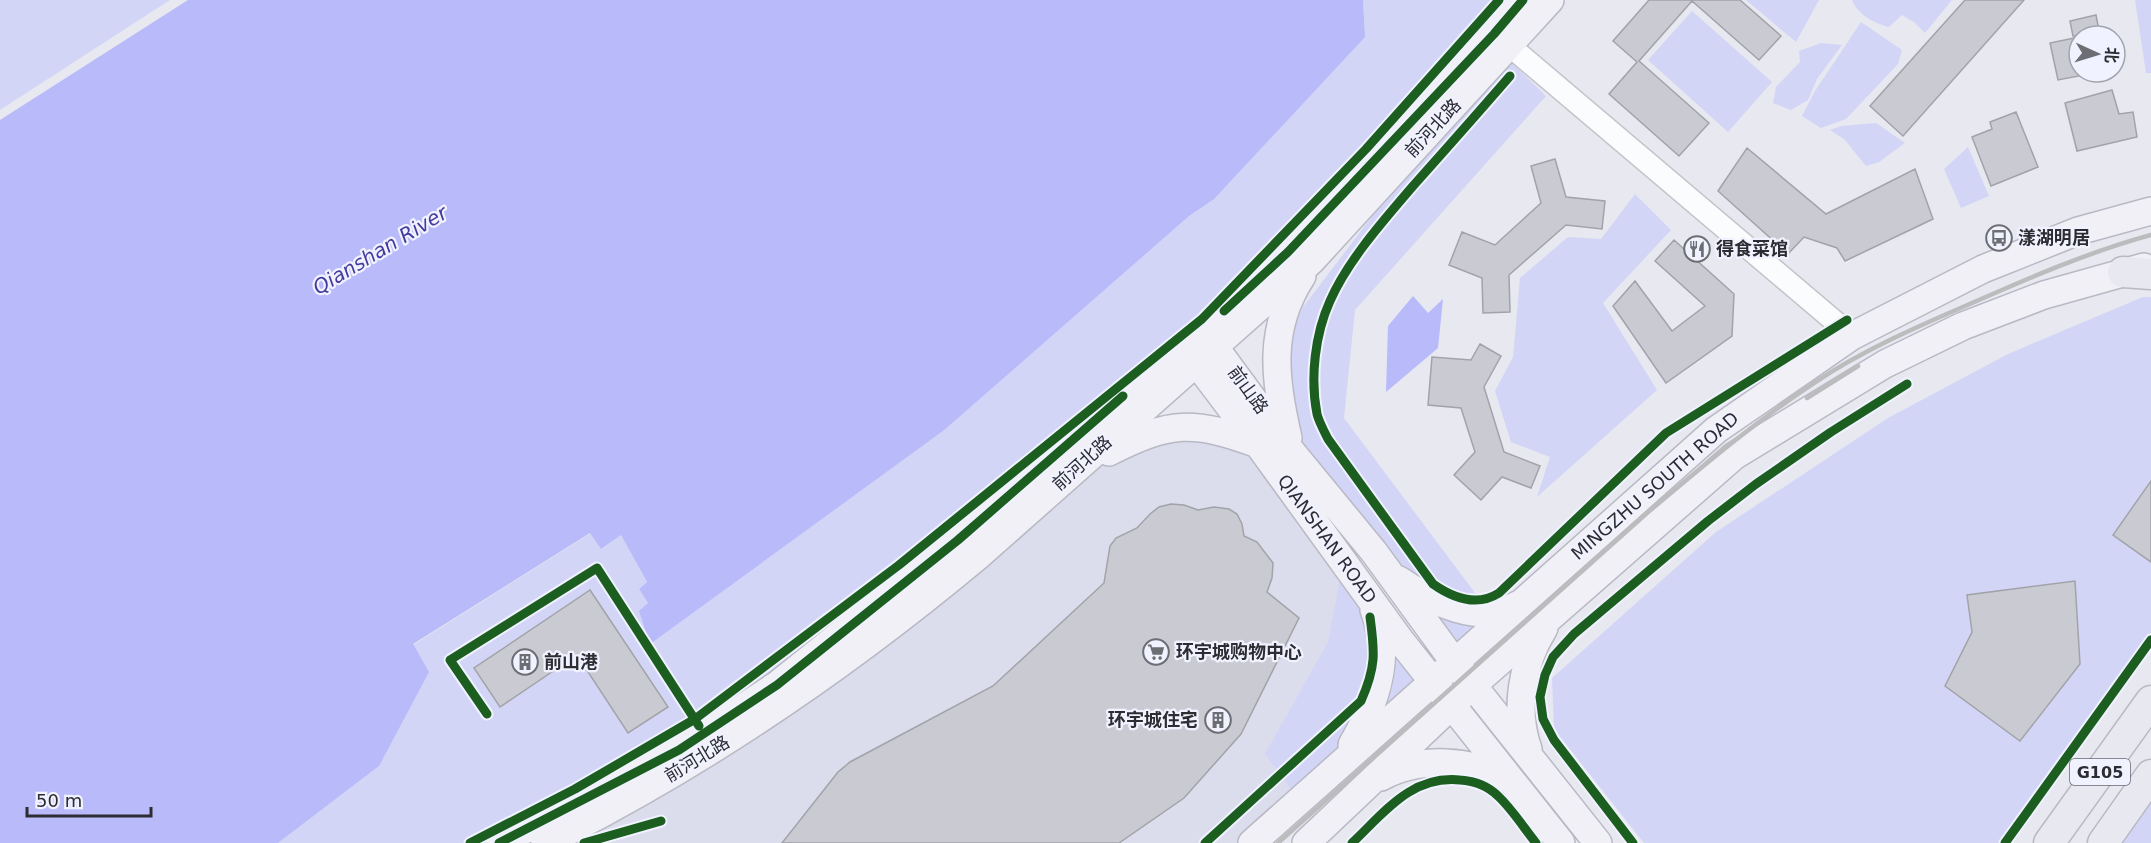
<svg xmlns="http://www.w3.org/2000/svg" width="2151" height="843" font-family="'DejaVu Sans','Noto Sans SC',sans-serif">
  <rect width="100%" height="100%" fill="#e7e8f0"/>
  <path fill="#dbdcec" d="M1236,436L1432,682L1252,843H540L1073,471L1140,437Z"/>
  <path fill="#d3d5f7" d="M0,0H170L0,110Z
    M1363,0H1525L1290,268L736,712L486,843H278L379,766L413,645L591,533L601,549L621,535L647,582L639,589L648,603L650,643L943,431L1365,37Z
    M1746,0H1819L1796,42Z
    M1852,0H1952L1925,33L1914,22L1902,15L1889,27C1874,23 1858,15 1852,0Z
    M2135,0H2151V73H2146Z
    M1692,11L1772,82L1728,132L1648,60Z
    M1861,22L1902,50L1898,64L1846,119L1821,128L1802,116L1815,91Z
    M1821,43L1842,45L1817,79L1808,100L1791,110L1773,103L1776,87L1800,62L1799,51Z
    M1507,58L1546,96L1355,310L1344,418L1490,613L1457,650L1303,443L1289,377L1288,343L1303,307L1383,202Z
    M1876,123L1905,143L1879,162L1866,166L1844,139L1830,130L1841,126Z
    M1968,147L1989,196L1961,208L1944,169Z
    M1635,194L1671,230L1603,303L1657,390L1537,497L1550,457L1511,442L1495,391L1513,357L1520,278L1568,237L1601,239Z
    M2143,297H2151V633L1999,843H1644L1554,729L1552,678L1716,532L1888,418L2008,354Z
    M1341,574L1421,680L1294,793L1265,754L1328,642Z
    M2151,788V843H2112Z"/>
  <path fill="#b8baf9" d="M188,0H1363L1365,37L1214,199L1189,216L943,431L650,644L639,611L648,603L639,589L647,582L621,535L601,549L590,533L413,644L429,672L379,766L278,843H0V120Z
    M1413,296L1428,313L1443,299L1438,348L1386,392L1388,326Z"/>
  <path fill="#cacbd2" stroke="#a2a3a9" stroke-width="1.5" d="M1649,0H1740L1781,36L1759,60L1692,1L1639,61L1709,123L1679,156L1609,94L1637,62L1613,41Z
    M1965,0H2024L1903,136L1870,106Z
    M2096,15L2100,36H2073L2070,21Z
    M2079,37V76L2058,80L2050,43Z
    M2112,90L2119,114L2133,112L2137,137L2077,151L2065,103Z
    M2016,112L2038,167L1991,186L1972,137L1992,129L1990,122Z
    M1747,148L1826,214L1915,169L1933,219L1845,261L1837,248L1804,237L1788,254L1718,191Z
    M1555,159L1566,197L1605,201L1602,229L1566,225L1509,275L1510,312L1483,313L1482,278L1449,265L1462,232L1495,245L1541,203L1531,166Z
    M1674,240L1734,294L1732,336L1666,383L1613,306L1635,281L1672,331L1705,306L1655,261Z
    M1480,344L1501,356L1484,387L1504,452L1540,466L1531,488L1502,477L1481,500L1454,475L1475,452L1461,408L1428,405L1432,357L1471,360Z
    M2151,481V562L2113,535Z
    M1171,504L1184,505L1198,510L1214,507L1229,509L1237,514L1242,524L1244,536L1257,542L1273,563L1272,578L1267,592L1299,618L1241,734L1184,798L1119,843H782L838,772L850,762L993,686L1104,583L1110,546L1116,538L1137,528L1150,514L1159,507Z
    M2075,581L2080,664L2020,741L1945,686L1972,632L1967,595Z
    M590,590L668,707L628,733L577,655L500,707L474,668Z"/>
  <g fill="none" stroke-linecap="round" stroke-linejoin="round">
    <g stroke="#c4c4ca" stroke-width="24">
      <path id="minor" d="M1498,36L1852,336"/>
    </g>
    <g stroke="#b8b9c4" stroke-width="30">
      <path id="major" d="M1205,334L1291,451L1374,552L1455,663L1598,843
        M1184,346L1258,444L1400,640L1561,843
        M1288,438C1275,379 1267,330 1302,276
        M1109,452C1170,421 1193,420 1258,444
        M1399,580C1429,601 1482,626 1517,605
        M1352,745C1375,705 1392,655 1374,610
        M1528,749C1514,710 1522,663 1544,628
        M1381,777C1419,756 1473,759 1511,781
        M499,843L679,750L777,685L958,540L1089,424L1203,330L1288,252L1494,34L1523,0
        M545,843C700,766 845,667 978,556L1311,261L1550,0
        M1252,843L1716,430L1852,336L1983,269L2078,231L2151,211
        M1306,843L1474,684L1734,456L1885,364L1963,326L2044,295L2144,267"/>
    </g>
    <g stroke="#b8b9c4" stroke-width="33">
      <path id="highway" d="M2123,272L2151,274
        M2049,843L2151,701
        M2103,843L2151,775"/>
    </g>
    <use href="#minor" stroke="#fbfcfd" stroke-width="21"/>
    <use href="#major" stroke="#f0f0f6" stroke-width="27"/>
    <use href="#highway" stroke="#e8e8f1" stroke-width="30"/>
    <path stroke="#bcbcbe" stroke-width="4.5" d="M1807,398L1858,366
      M1278,843L1647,513C1702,467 1757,420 1817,381C1865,349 1919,326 1972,303C2031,277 2089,252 2151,235"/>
    <g stroke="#f1f2ff" stroke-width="13">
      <path id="cycleway" d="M1510,76C1478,113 1446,149 1413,186C1384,220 1348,260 1330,301C1315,334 1310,378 1317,414C1319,422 1324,431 1328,439L1433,584C1453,598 1477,607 1499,593L1666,433L1847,320
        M1224,311L1288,252L1494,34L1523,0
        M487,714L450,660L597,568L699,726
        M470,843L575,789L695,719L899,565L1202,319L1366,149L1499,0
        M499,843L679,750L777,685L958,540L1123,396
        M584,843L661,821
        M1205,843L1361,701C1376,667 1375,653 1370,617
        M1352,843C1384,813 1411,775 1460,780C1473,781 1488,786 1498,796C1512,809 1524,828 1536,843
        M1633,843L1554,740L1543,719L1540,697L1545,675L1553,657L1574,634L1708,521L1756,484L1831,432L1907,384
        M2005,843L2151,640"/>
    </g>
    <use href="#cycleway" stroke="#1b5e20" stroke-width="9"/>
  </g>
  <defs>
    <g id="bus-ring" transform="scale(1.35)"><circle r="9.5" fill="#f1f2ff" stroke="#6d6e74" stroke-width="1.5"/><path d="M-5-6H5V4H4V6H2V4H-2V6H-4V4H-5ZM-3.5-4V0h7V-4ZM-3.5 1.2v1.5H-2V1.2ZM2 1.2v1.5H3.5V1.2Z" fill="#6d6e74"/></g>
    <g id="restaurant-ring" transform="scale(1.35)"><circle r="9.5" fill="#f1f2ff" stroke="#6d6e74" stroke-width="1.5"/><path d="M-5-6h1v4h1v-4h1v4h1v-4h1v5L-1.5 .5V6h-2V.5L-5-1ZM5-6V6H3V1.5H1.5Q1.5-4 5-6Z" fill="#6d6e74"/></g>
    <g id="supermarket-ring" transform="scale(1.35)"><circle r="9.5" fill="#f1f2ff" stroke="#6d6e74" stroke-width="1.5"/><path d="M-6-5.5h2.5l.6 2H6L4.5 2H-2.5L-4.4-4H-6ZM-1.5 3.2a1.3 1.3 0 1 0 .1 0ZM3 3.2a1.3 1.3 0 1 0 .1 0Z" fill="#6d6e74"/></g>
    <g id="building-ring" transform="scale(1.35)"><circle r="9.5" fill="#f1f2ff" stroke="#6d6e74" stroke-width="1.5"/><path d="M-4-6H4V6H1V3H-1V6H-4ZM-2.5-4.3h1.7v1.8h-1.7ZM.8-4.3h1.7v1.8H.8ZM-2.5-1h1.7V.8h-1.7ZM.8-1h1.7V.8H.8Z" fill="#6d6e74"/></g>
  </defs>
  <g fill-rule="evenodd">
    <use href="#bus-ring" x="1999" y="238"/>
    <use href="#restaurant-ring" x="1697" y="249"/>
    <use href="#supermarket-ring" x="1156" y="652"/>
    <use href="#building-ring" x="525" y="662"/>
    <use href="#building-ring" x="1218" y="720"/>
  </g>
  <g text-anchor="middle" stroke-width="4.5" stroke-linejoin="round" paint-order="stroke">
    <rect fill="#f1f2ff" stroke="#676770" stroke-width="1.5" x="2070" y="759" width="60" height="26" rx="4.5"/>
    <g font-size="16" font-weight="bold" fill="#2c2c32">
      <text x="2100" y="778">G105</text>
    </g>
    <g font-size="18" fill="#2c2c32" stroke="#f1f2ff">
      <text transform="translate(1433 128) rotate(-47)" y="6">前河北路</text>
      <text transform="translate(1248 390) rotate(54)" y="6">前山路</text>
      <text transform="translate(1082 463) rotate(-42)" y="6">前河北路</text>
      <text transform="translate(1655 486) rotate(-41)" y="6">MINGZHU SOUTH ROAD</text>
      <text transform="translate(1327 539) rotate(54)" y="6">QIANSHAN ROAD</text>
      <text transform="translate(697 759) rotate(-31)" y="6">前河北路</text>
    </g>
    <g font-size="18" font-weight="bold" fill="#2c2c32" stroke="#f1f2ff" text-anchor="start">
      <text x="2018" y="244">漾湖明居</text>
      <text x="1716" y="255">得食菜馆</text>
      <text x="1176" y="658">环宇城购物中心</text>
      <text x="544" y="668">前山港</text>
      <text x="1198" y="726" text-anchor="end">环宇城住宅</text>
    </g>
    <g font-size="20" font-style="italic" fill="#453b9e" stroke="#f1f2ff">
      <text transform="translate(380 250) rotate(-31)" y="7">Qianshan River</text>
    </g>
  </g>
  <g transform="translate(2097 54) rotate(94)"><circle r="28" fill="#f1f2ff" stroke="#a2a3ad" stroke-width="1.5"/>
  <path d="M0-4.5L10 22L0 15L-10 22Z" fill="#6d6e74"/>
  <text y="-9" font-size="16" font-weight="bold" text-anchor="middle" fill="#2c2c32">北</text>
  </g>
  <path d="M27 807v9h124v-9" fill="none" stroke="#2c2c32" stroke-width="3"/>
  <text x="36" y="807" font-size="18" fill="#2c2c32" stroke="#f1f2ff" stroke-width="4.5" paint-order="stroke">50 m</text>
</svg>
